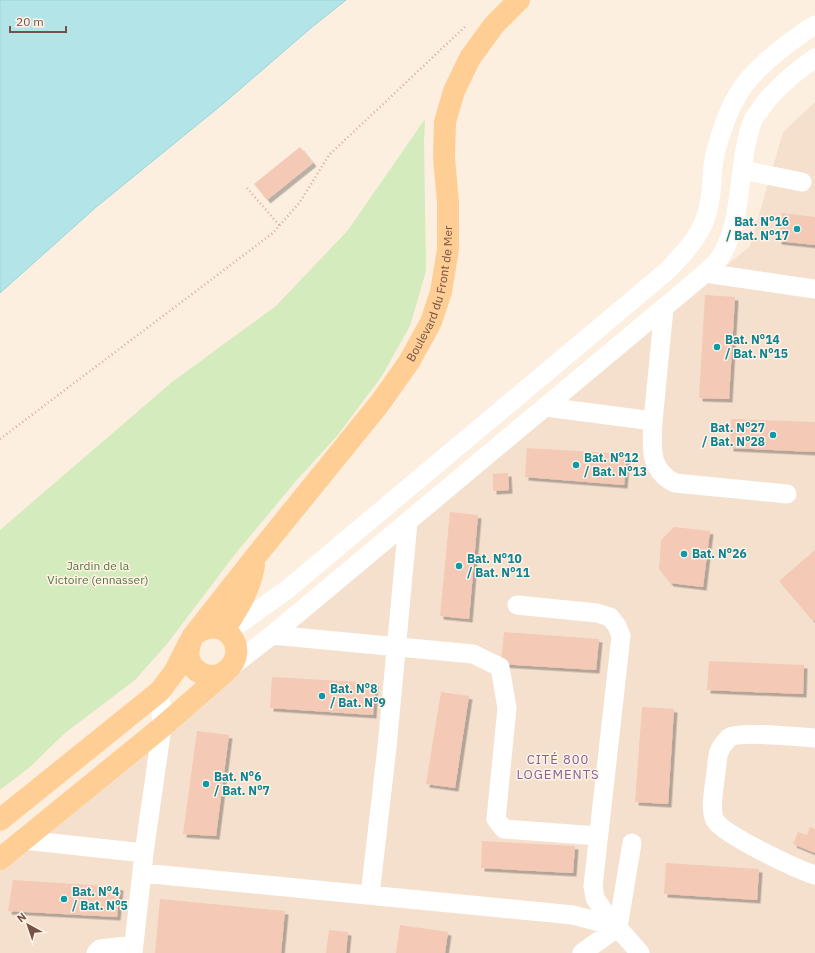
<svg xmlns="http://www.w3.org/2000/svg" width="815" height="953" font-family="'IBM Plex Sans',sans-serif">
  <defs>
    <filter id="shadow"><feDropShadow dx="3.5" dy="3.5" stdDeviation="0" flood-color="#0004"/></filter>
  </defs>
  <rect width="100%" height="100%" fill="#fdefdf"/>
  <path fill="#f5e0ce" d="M815,102V953H0V864L750,246L783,132Z"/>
  <path fill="#d4ebbe" d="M425,119L424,140L426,271L410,326L382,376L337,436L296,481L236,553L167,644L135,680L65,733L30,767L0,790V530L172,382L276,306L348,230Z"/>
  <path fill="#b3e4e7" stroke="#99d5da" d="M0,0H346L312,27L224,103L95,208L0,293Z"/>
  <path fill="#f4c9b6" filter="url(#shadow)" d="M300,147L313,163L267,200L254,184Z
    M782,213L815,217V245L778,241Z
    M705,295L735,297L729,399L699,398Z
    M731,419L815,422V452L730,448Z
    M527,448L627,454L624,485L525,477Z
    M508,473L509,490L493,491V474Z
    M450,512L478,515L469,619L440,616Z
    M674,527L710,531L703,587L670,583L659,569L661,540Z
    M815,550V620L813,621L779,581Z
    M504,632L599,639L596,670L501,664Z
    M709,661L804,665L803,694L707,690Z
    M272,677L375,683L373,715L270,708Z
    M441,692L469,696L455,788L426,784Z
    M642,707L674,709L668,804L635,802Z
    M197,731L229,735L216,836L183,834Z
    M810,827L815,829V853L793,844L798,832L807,835Z
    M482,841L575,846L573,873L481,868Z
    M666,863L759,869L757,900L664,894Z
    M13,880L120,887L117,917L8,911Z
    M160,899L285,911L281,953H155Z
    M400,925L448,932L445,953H396Z
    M329,930L348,932L346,953H326Z"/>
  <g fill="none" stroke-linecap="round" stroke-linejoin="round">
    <path stroke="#d8ac99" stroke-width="2.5" stroke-dasharray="1 3" stroke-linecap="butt" d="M247,188L280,226
      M0,439L273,233L300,202L329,155L467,25"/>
    <path stroke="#fff" stroke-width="19" d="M742,170L802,182
      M705,273L815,289
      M546,407L653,421L664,308
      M653,421C652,446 648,470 675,483L787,494
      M517,605L597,613L610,617L617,626L621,636L593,886L595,898L605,913L640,953
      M228,632L289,588L667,271C686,251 704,233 709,205C713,189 711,171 715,154C722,128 731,100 749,79C764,61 794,38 815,25
      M272,635L473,654L500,667L507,708L496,819L504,829L598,836
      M231,667L272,635L697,280C704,274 713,267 719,259C745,221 736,164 753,120C755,116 759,112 762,107C776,87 795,72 815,58
      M815,738C800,737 741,731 730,737C728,738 727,740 726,741C716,752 718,758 716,772C715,784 709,809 715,820C723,835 797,869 815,875
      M24,840L144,853
      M142,873L573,915L618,927
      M370,895L387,747L408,522
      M96,953L100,949L134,945
      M133,953L144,853L162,727L160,691
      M582,953L618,927L632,843"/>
    <g stroke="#ffce95" stroke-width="22">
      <path d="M224,630C237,610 250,590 254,566"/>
      <path id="s1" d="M193,636C224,610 252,650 226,671C221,675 213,677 206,675C187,670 185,651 193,636L256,556L380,403L409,362L431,322L441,292L448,249V202L444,158L445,122L454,91L470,58L494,25L519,0"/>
      <path d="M0,820L160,691L175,671L189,643"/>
      <path d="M0,859L162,727L225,672"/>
    </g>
  </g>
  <g fill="#0f9aa8" stroke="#fff3e7" stroke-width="1.5">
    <circle cx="797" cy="229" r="4"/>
    <circle cx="717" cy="347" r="4"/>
    <circle cx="773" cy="435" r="4"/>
    <circle cx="576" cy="465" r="4"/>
    <circle cx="684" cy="554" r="4"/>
    <circle cx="459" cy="566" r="4"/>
    <circle cx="322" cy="696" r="4"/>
    <circle cx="206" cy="784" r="4"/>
    <circle cx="64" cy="899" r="4"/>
  </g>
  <g text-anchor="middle" stroke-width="3" stroke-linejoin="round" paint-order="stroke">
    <g font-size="12" font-weight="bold" fill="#0d838f" stroke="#fff3e7" text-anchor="start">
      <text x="789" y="226" text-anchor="end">Bat. N°16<tspan x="789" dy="14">/ Bat. N°17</tspan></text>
      <text x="725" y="344">Bat. N°14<tspan x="725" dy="14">/ Bat. N°15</tspan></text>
      <text x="765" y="432" text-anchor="end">Bat. N°27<tspan x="765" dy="14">/ Bat. N°28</tspan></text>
      <text x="584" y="462">Bat. N°12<tspan x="584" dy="14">/ Bat. N°13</tspan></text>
      <text x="692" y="558">Bat. N°26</text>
      <text x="467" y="563">Bat. N°10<tspan x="467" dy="14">/ Bat. N°11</tspan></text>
      <text x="330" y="693">Bat. N°8<tspan x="330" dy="14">/ Bat. N°9</tspan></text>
      <text x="214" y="781">Bat. N°6<tspan x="214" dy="14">/ Bat. N°7</tspan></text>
      <text x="72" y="896">Bat. N°4<tspan x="72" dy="14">/ Bat. N°5</tspan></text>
    </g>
    <g font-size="12" fill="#755346" stroke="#fff3e7">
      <text dy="4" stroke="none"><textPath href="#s1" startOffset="573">Boulevard du Front de Mer</textPath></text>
    </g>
    <g font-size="12" fill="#52753b" stroke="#fff3e7">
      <text x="98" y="570">Jardin de la<tspan x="98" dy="14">Victoire (ennasser)</tspan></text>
    </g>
    <g font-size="13" letter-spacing="1" fill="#816199" stroke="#fff3e7">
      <text x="558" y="764">CITÉ 800<tspan x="558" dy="15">LOGEMENTS</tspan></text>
    </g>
  </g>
  <g transform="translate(28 925) rotate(320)" stroke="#fff3e7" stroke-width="3" paint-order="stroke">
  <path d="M0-3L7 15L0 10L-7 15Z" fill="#755346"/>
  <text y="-6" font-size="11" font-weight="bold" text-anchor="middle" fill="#755346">N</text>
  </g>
  <path d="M10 26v6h56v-6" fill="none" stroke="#755346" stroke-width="2"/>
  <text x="16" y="26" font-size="12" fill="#755346" stroke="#fff3e7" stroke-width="3" paint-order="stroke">20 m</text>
</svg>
